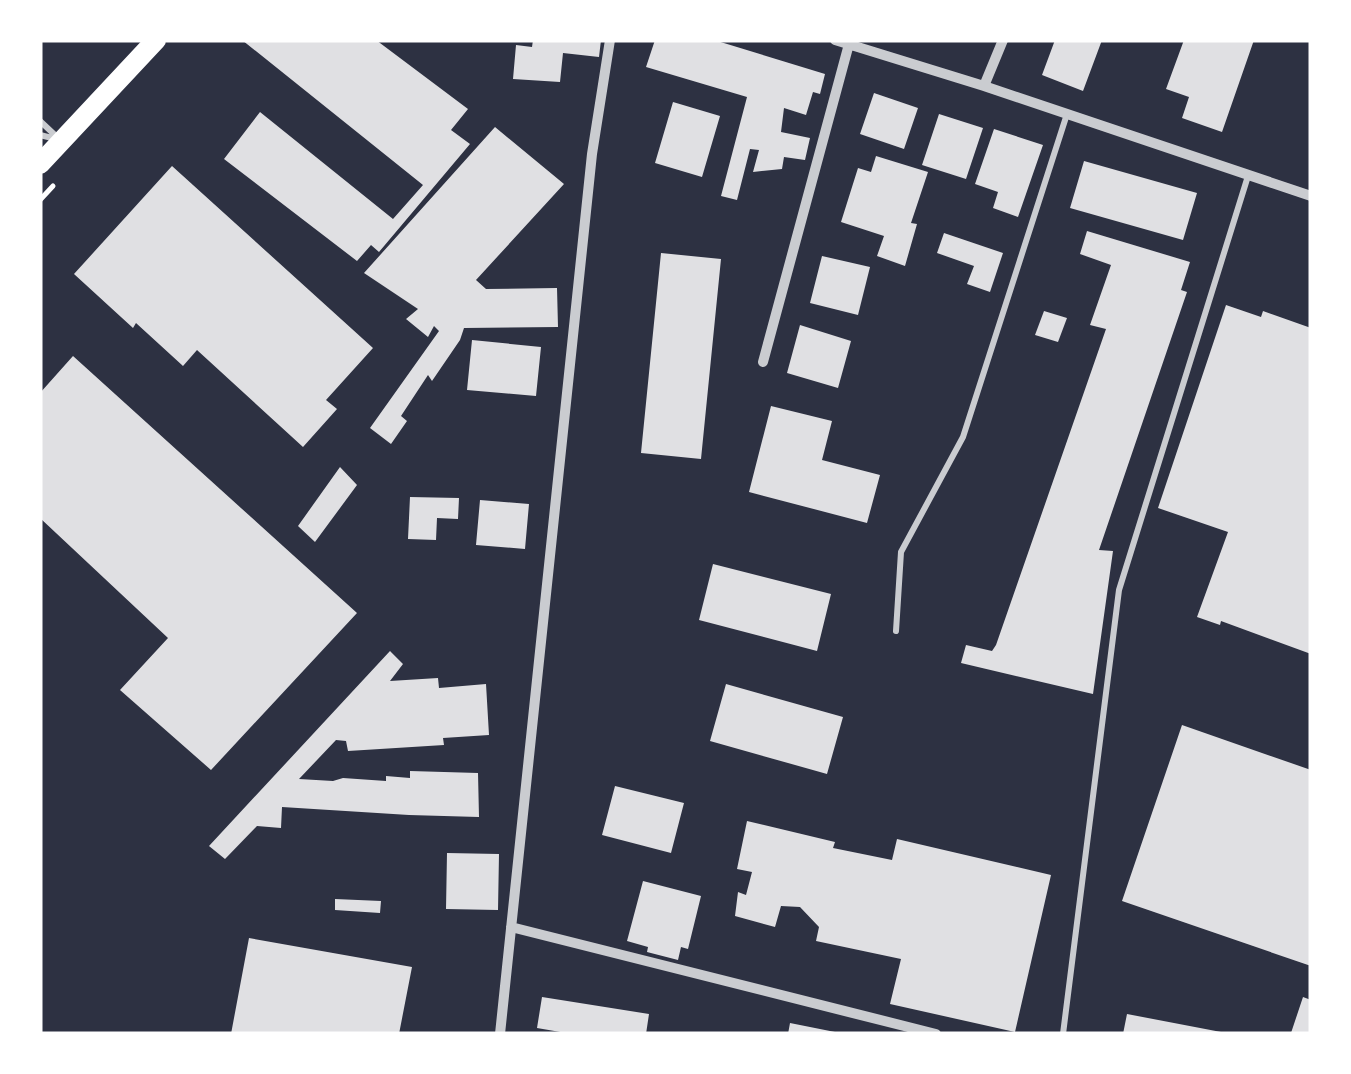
<svg xmlns="http://www.w3.org/2000/svg" width="1351" height="1074" font-family="Commissioner,sans-serif">
  <rect width="100%" height="100%" fill="#2d3142"/>
  <path fill="#e0e0e3" d="M242,40H376L468,109L451,130L470,144L379,252L371,245L357,261L224,159L260,112L393,219L423,185Z
    M533,40H601L599,57L563,53L560,82L513,79L516,45L532,47Z
    M655,40H714L825,74L820,94L813,92L806,115L784,108L781,132L810,138L805,160L784,157L782,169L753,172L759,150L750,149L737,200L721,196L747,97L646,67Z
    M1055,40H1102L1083,91L1042,75Z
    M1184,40H1254L1222,132L1182,118L1189,97L1166,89Z
    M874,93L918,108L904,149L860,134Z
    M673,102L720,116L702,177L655,163Z
    M939,114L983,128L966,179L922,165Z
    M495,127L564,184L476,280L486,289L557,288L558,327L464,328L460,340L432,381L428,375L401,416L407,421L391,444L370,428L439,331L434,326L428,337L406,319L418,309L364,273Z
    M994,129L1043,145L1018,217L993,208L998,192L975,184Z
    M876,156L928,172L911,223L917,224L905,266L877,256L884,236L841,222L858,168L871,172Z
    M1084,161L1197,193L1183,240L1070,208Z
    M172,166L373,348L326,400L337,409L303,447L197,350L183,366L136,323L133,328L74,274Z
    M1087,231L1190,262L1181,290L1187,292L1099,550L1113,551L1093,694L961,663L966,645L992,651L996,645L1106,329L1090,325L1111,265L1080,254Z
    M944,233L1003,253L990,292L967,284L974,266L937,253Z
    M661,253L721,259L701,459L641,453Z
    M822,256L870,267L858,315L810,303Z
    M1226,305L1261,317L1263,311L1311,328V654L1221,621L1220,625L1197,617L1228,532L1158,508Z
    M1044,311L1067,318L1058,342L1035,335Z
    M800,325L851,341L838,388L787,373Z
    M472,340L541,347L536,396L467,390Z
    M73,356L357,613L211,770L120,690L168,638L40,518V393Z
    M771,406L832,421L822,460L880,475L867,523L749,492Z
    M340,467L357,485L315,542L298,526Z
    M410,497L459,498L458,519L437,518L436,540L408,539Z
    M480,500L529,504L525,549L476,545Z
    M713,564L831,594L817,651L699,620Z
    M390,651L403,664L390,681L438,678L439,688L486,684L489,735L443,738L444,745L348,751L346,741L336,740L299,779L333,781L343,778L386,781V776L410,778V771L478,773L479,817L409,815L282,807L281,828L257,826L225,859L209,846Z
    M726,684L843,717L827,774L710,741Z
    M1182,725L1311,770V966L1122,901Z
    M615,786L684,803L671,853L602,835Z
    M747,821L835,842L833,848L892,860L897,839L1051,875L1015,1032L890,1004L901,959L816,941L819,927L800,907L781,906L775,927L735,916L738,892L746,895L752,872L737,869Z
    M447,853L499,854L498,910L446,909Z
    M643,881L701,896L688,949L681,947L678,960L647,952L648,947L627,941Z
    M335,899L381,901L380,913L335,910Z
    M249,938L412,967L399,1034H231Z
    M542,997L649,1014L646,1034H572L537,1028Z
    M1303,997L1311,1000V1034L1291,1033Z
    M1127,1014L1221,1032V1034H1123Z
    M790,1023L835,1032V1034H788Z"/>
  <g fill="none" stroke-linecap="round" stroke-linejoin="round">
    <path stroke="#fff" stroke-width="5" d="M40,200L53,186"/>
    <path stroke="#caccd0" stroke-width="6" d="M40,121L57,137
      M40,135L56,139
      M896,631L901,552L963,437L1067,114
      M1063,1034L1119,590L1248,176"/>
    <path stroke="#caccd0" stroke-width="10" d="M835,40L984,86L1311,196
      M984,86L1003,40
      M763,362L849,44
      M511,927L936,1034
      M500,1034L592,154L610,40"/>
    <path stroke="#fff" stroke-width="20" d="M40,164L156,40"/>
  </g>
  <rect width="1351" height="1074" fill="none" stroke="#ffffff" stroke-width="85"/>
</svg>
